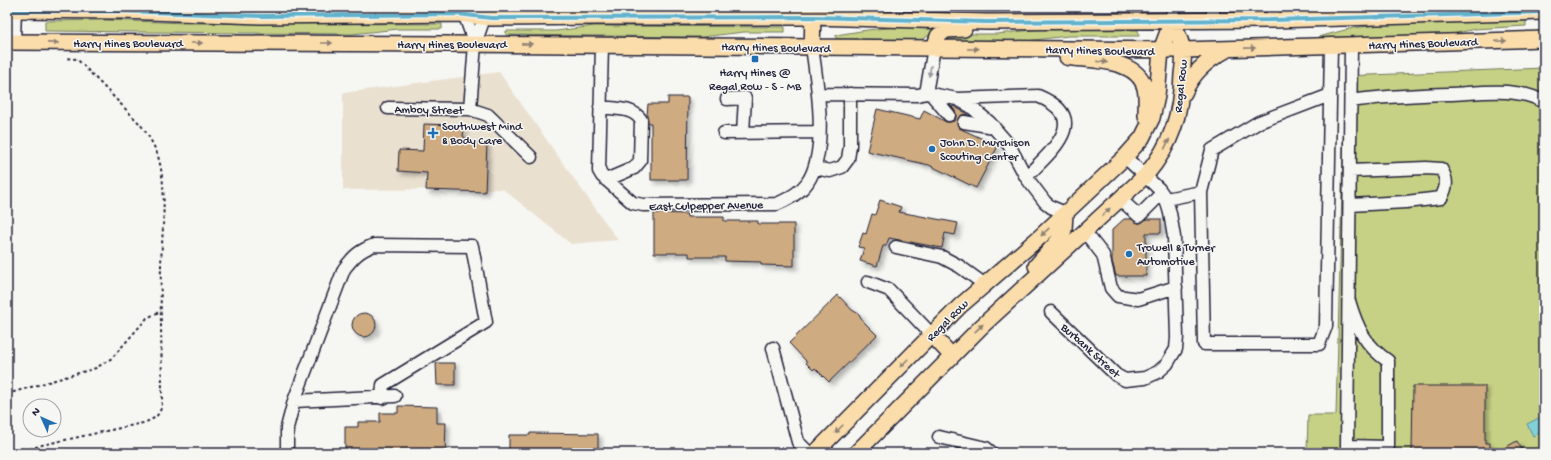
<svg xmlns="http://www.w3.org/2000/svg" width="1551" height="460" font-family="'Gochi Hand',sans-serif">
  <defs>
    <filter id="shadow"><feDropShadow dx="3.5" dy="3.5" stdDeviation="2" flood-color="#0004"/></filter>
  </defs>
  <rect width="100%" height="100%" fill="#f6f6f2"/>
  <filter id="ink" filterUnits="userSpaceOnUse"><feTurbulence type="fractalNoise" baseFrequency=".025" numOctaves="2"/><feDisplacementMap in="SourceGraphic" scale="8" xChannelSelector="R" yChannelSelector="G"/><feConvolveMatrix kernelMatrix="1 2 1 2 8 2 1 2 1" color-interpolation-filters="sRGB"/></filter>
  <g filter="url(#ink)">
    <path fill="#eae0d0" d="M499,72L567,169L618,240L571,244L503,189L343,190V93Z"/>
    <path fill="#c6d185" stroke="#747a60" d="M1526,19V26L1475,29L1453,34L1318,40V37L1353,28L1376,25Z
      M104,20L186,23L442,24V29H398L352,34L45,31V21Z
      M594,26L785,27V32H744L702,37L506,35V31H556Z
      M897,27L932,28L934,29L932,33L922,40L836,39V35L867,30Z
      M1041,29L1138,30L1139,36H1068L1018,42L946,41V36L954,34H997Z
      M1544,68V453H1307L1308,415H1336L1345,76Z"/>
    <path fill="#81d2d8" stroke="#5b8c99" d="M1541,417L1544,423V431L1533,436L1527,424Z"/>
    <path fill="#ceab80" stroke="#22223b" filter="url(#shadow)" d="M668,97H688L687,180H651V123H648L647,115L648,104H668Z
      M953,106L968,114L962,115L958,118L957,124L959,128L998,146L976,188L929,165L867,151L877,109L920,119L924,110L946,122H950L954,121L956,117V113L952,107Z
      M424,124L453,125V129H464L463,136L470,142L487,143L485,192L426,190L427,173L398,171L399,150L423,151Z
      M880,200L901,207L899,212L958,223L955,235L945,233L942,248L889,238L886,246H883L877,266L860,261L864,248L858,247L863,233L866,234L872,214L875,215Z
      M654,213L687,214V217H724V221H758V224H794V266L761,265V262L725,261V257H689V253H654Z
      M1124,219H1132L1138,223H1141L1146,219H1161V233H1146V276H1116L1112,261V230Z
      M838,295L852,310L859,314L863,321L877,335L829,382L815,368L813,370L806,363L807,362L789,343Z
      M352 325a12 12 0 1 1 24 0a12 12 0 1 1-24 0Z
      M436,363H455V385H437Z
      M1413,386H1485V443H1490V453H1412Z
      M398,406L437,407V423H446L445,453H345V427H358V422H380V413H398Z
      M530,433L598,434V453H509V435H530Z
      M1517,441L1524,453H1495Z"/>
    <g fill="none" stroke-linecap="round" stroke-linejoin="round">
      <g stroke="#22223b" stroke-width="15">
        <path id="minor" d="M465,7V16L475,44
          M1273,7V20
          M1327,7V19
          M1356,18V7
          M1172,21L1173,7
          M1213,21V7
          M14,42L15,7
          M602,45L599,171L602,176L633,203L643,205L777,204C788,199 800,193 807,183C829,152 817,83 812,47
          M926,93L934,48
          M818,94L918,95L926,93L957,99L970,106L989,122L1009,145L1026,177L1045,202L1051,207L1065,213
          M931,94L949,115
          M727,99L745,98L743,133
          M958,99L1038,96C1093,119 1051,151 1026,177
          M1351,101C1383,96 1415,95 1448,94C1479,93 1516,86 1544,102
          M600,107C615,109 633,107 641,120L640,161L634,168L606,180
          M388,108L470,109L488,115L531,157
          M470,109L475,44L484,18V7
          M964,122L994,127
          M724,133L819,132
          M815,168L830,171L842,167L848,159L850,146V94
          M1201,192L1212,150L1259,122L1330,95
          M1120,199L1139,216L1162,193
          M1166,199L1201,192L1204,344H1319L1326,326L1331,46
          M1350,205L1406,202L1441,198C1447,187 1448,180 1441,169L1426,168L1350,171
          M1085,232L1103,255L1111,288L1118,296L1138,299L1176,287
          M896,247L942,257L959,266L984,284
          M868,282L889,290L932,335
          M1349,301C1357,328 1365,345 1388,361V447L1347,446L1351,46
          M1051,312L1116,375L1125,380L1145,378L1158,372L1167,364L1176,349L1177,337L1174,237L1170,213L1166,199L1159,189L1125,157
          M773,348L798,442L809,453
          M294,401L344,269C354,256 359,251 374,245L472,246L486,322L383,385L382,398
          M939,437L986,448L992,453
          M287,453V428L294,401L395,396"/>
      </g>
      <g stroke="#22223b" stroke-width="18">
        <path id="major" d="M7,10L122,11L260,16L458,14L491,18L597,17H813L987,22L1273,20L1544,12
          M7,42L448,44L1183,50L1544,39
          M812,47L813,17
          M934,48L938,36L946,30L964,29
          M1067,57C1092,61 1137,58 1145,88C1147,97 1146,107 1146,116
          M1184,93C1192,73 1207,60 1226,50
          M1036,266L1058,241L1064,230L1065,213
          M932,335L952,356
          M815,453L960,306L1041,236L1125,157L1142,138L1152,118L1157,96L1161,50L1172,21
          M856,453L981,327L1146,175C1172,144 1181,115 1182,74C1183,67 1184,57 1183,50C1181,40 1176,30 1172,21"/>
      </g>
      <path stroke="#22223b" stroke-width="2" stroke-dasharray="3 3" stroke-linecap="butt" d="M7,394L96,368L112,358L147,318L161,311
        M18,453L42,445L143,423C155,419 161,415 162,402C162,356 160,311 161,265C162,233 167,196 160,164C157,149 149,136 140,124L77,59L65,58"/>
      <use href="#minor" stroke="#f6f6f2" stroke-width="12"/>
      <use href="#major" stroke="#faddab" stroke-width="15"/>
      <g stroke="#f6f6f2" stroke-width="7">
        <path id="bus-1" d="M7,10L122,11L260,16L458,14L491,18L813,17L987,22L1273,20L1544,12"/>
      </g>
      <use href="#bus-1" stroke="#60b2cd" stroke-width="4"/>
    </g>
    <defs><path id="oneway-solid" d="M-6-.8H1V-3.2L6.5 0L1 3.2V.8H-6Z"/></defs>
    <g fill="#8e8073">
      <use href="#oneway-solid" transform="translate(1501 41) rotate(-2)"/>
      <use href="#oneway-solid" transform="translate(53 43) rotate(1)"/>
      <use href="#oneway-solid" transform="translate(197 43)"/>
      <use href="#oneway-solid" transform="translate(327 43)"/>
      <use href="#oneway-solid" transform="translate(527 44) rotate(1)"/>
      <use href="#oneway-solid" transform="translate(1250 48) rotate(-1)"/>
      <use href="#oneway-solid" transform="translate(973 49)"/>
      <use href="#oneway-solid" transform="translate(1102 62) rotate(7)"/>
      <use href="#oneway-solid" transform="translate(1167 144) rotate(-64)"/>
      <use href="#oneway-solid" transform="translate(1106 212) rotate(-43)"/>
      <use href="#oneway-solid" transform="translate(1045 232) rotate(137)"/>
      <use href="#oneway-solid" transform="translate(979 328) rotate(-44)"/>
      <use href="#oneway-solid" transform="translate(904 363) rotate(135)"/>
      <use href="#oneway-solid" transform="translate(839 429) rotate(135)"/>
    </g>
    <use fill="#9797a0" href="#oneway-solid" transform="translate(930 71) rotate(100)"/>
  </g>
  <g fill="#1f6fb2" stroke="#f6f6f2" stroke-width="1.5">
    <rect x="751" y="55" width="8" height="8" rx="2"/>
    <path d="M431 127h4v4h4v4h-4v4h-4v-4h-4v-4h4z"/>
    <circle cx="932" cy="149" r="4"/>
    <circle cx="1129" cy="254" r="4"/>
  </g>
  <g text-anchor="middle" stroke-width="3" stroke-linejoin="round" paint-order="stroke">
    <g font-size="12" fill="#22223b" stroke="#f6f6f2">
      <text x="128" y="47">Harry Hines Boulevard</text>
      <text transform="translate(1423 43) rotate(-2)" y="4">Harry Hines Boulevard</text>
      <text x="452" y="48">Harry Hines Boulevard</text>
      <text transform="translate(776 47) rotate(1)" y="4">Harry Hines Boulevard</text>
      <text transform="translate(1100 50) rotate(1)" y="4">Harry Hines Boulevard</text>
      <text transform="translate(1180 86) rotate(-84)" y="4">Regal Row</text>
      <text transform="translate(429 109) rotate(1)" y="4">Amboy Street</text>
      <text transform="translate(706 205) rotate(-1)" y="4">East Culpepper Avenue</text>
      <text transform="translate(947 320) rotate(-45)" y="4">Regal Row</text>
      <text transform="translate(1091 350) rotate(42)" y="4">Burbank Street</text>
    </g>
    <g font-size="12" fill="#22223b" stroke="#f6f6f2" text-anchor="start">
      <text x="755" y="76" text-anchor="middle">Harry Hines @<tspan x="755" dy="14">Regal Row - S - MB</tspan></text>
      <text x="442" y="130">Southwest Mind<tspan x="442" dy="14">&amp; Body Care</tspan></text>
      <text x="940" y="146">John D. Murchison<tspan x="940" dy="14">Scouting Center</tspan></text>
      <text x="1137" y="251">Trowell &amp; Turner<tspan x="1137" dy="14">Automotive</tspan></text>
    </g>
  </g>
  <rect width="1551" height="460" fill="none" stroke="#f6f6f2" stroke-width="24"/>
  <rect x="12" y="12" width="1527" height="436" fill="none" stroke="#22223b" stroke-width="1.5" filter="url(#ink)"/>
  <g transform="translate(42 418) rotate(315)"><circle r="19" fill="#f6f6f2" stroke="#a1a1a9"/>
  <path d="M0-3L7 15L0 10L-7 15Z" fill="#1f6fb2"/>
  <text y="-6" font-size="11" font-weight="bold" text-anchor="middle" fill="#22223b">N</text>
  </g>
</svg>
